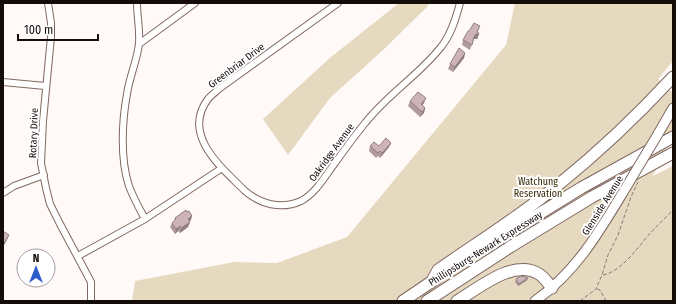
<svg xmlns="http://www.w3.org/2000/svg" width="676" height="304" font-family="'Fira Sans Condensed',sans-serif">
  <rect width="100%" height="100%" fill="#fff9f8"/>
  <path fill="#e5dabf" d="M399,3H428V6L382,51L330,98L288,155L263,119L331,57Z
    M515,3H673V61L658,79L673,93V135L653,176L673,166V301H132L135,281L234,262L277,263L347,237L506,45Z"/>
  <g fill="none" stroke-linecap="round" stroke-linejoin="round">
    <g stroke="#806862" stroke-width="8">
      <path id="minor" d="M48,3L51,23V37L43,121L41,163L46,188L50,204L60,224L91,282V301
        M137,3C137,16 140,30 139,43C138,58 129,78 127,94C122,121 120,159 129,186C133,197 139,208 145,219
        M338,3L220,88C216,92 211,95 208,99C181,135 222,168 245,191C260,204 281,210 301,201C316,193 325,176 335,163C345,149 355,135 366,122C388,94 419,75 441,47C451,35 456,18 460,3
        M139,44L195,3
        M3,82L45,86
        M3,193L14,186L44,175
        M78,256L145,219L222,168"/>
    </g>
    <g stroke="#806862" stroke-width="11">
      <path id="secondary" d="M658,134L673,108
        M535,301C577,271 599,232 625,189"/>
    </g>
    <g stroke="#806862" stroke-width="13">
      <path id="motorway" d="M477,252L581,188L673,137
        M432,281L438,270C478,242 520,216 558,185C599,152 637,116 673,77
        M403,301L437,278
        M427,301L510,247L592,197L673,153
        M457,301C479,288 514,258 539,274C544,277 548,283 552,288"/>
    </g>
    <path stroke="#857e7c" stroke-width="1" stroke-dasharray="4 2" stroke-linecap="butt" d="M603,275C624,271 640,243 655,228C661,222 667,216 673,210
      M597,289L600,290L606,301
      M580,301L596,289L602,275L608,255L618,235L631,197L638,182"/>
    <use href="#minor" stroke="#fff" stroke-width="6"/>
    <use href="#secondary" stroke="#fff" stroke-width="9"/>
    <use href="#motorway" stroke="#fff" stroke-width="11"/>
    <g stroke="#806862" stroke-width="11" stroke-linecap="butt">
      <path id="secondary-bridge" d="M625,189L658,134"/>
    </g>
    <use href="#secondary-bridge" stroke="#fff" stroke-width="9"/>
  </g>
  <path fill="#b29b9d" d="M478,32L479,34L477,39H474L470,50L462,45L463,40Z
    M465,53L464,58L453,72L448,69L450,64Z
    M410,101L424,103L422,105L425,108L424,113L420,117L408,106Z
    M391,143L389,147L380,158L378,156L376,158L369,151L370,146H379Z
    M187,212L192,216L190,221V222L188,227L180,233L178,231L175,234L170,227L172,223L174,221L175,218Z
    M528,278L527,280L518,286L515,282L516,279Z"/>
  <path fill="#917e80" d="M480,26L477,34H479L477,39H474L472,42L474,37Z
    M465,53L464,58L453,72L455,67Z
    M426,98L424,103L419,109L421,104Z
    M425,108L424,113L420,117L422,112Z
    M391,143L389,147L380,158L382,153Z
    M192,216L191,220L186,224L188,219Z
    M190,222L188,227L180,233L181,228Z
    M180,226L178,231L175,234L176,229Z
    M9,235L7,240L3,247V245Z
    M528,278L527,280L518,286L519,284Z"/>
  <path fill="#cfb4b7" stroke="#917e80" d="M474,23L480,26L477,31L479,34H476L474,37L472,45L463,40L468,31H469Z
    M459,48L465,53L455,67L450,64Z
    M418,92L426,98L421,104L425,108L422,112L410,101Z
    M386,138L391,143L382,153L380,151L378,153L370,146L374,142L379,146Z
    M186,210L187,212L189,211L192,216L188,219L190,222L181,228L180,226L176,229L172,223L176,219L175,218Z
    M3,231L9,235L3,245Z
    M521,276L528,278L519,284L516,279Z"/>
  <g text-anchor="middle" stroke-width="4" stroke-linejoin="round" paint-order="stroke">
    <g font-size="10" fill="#140c09" stroke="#fff">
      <text transform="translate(236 65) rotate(-37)" y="4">Greenbriar Drive</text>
      <text transform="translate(33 133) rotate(-88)" y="4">Rotary Drive</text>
      <text transform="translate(331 152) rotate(-54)" y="4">Oakridge Avenue</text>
      <text transform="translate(602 205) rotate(-58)" y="4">Glenside Avenue</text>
      <text transform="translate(485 248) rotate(-32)" y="4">Phillipsburg-Newark Expressway</text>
    </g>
    <g font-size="10" fill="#362a03" stroke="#fff">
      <text x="538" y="185">Watchung<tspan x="538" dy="12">Reservation</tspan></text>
    </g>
  </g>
  <rect width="676" height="304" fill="none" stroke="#140c09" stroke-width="8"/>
  <g transform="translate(36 268)"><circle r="19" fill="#ffffff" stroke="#a19e9d"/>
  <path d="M0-3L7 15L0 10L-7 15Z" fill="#2b5dcb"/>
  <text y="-6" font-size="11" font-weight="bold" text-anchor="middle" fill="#140c09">N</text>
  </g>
  <path d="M18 34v6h80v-6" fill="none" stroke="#140c09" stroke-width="2"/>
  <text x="24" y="34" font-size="12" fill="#140c09" stroke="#ffffff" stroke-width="3" paint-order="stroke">100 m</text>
</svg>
